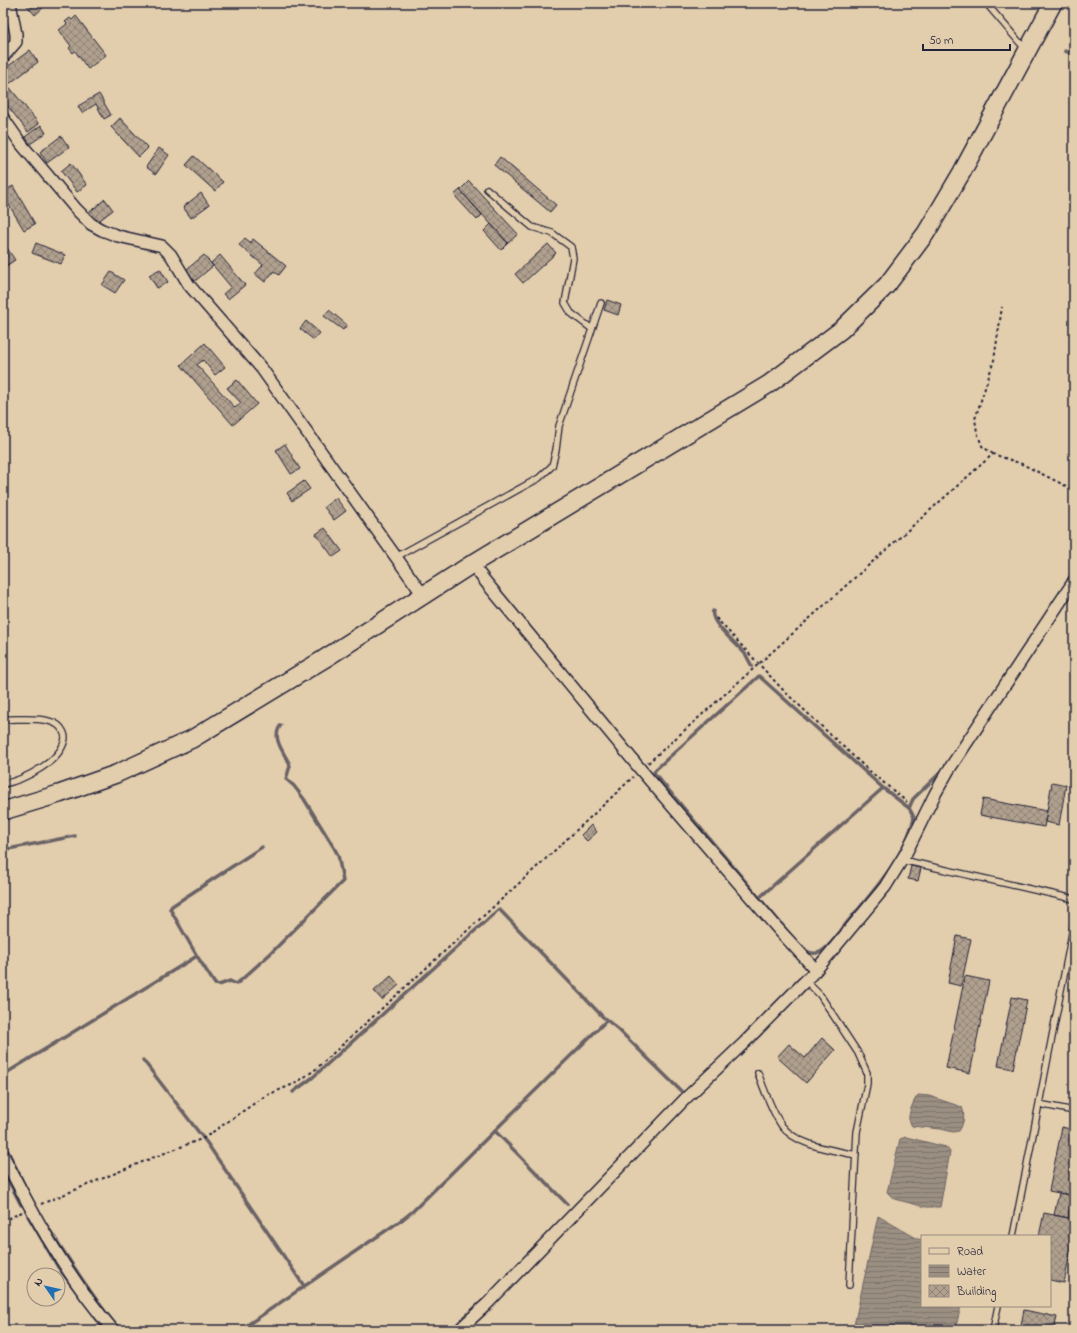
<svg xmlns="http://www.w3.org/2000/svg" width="1077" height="1333" font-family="'Indie Flower',sans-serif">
  <defs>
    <pattern id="water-rules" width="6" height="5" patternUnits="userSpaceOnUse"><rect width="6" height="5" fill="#9b8f82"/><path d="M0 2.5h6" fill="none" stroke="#7e746c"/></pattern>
    <pattern id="building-cross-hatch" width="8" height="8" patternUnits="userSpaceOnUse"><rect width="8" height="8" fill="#b0a08e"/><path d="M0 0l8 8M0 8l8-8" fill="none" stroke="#8f8275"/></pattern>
  </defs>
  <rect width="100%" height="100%" fill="#e2cdac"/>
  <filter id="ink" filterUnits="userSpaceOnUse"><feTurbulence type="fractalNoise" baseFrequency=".025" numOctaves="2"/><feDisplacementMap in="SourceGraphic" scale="8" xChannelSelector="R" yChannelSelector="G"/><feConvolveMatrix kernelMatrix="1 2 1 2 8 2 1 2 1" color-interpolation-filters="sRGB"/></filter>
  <g filter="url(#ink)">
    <path fill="url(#water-rules)" stroke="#6b6366" d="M918,1095L929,1096L962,1107C965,1114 964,1124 959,1131L953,1132L941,1129L912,1126C911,1124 909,1122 909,1120C908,1113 914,1100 918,1095Z
      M906,1137L946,1147L950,1152L940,1207H926L894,1199L887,1192L900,1139Z
      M878,1216L918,1239L922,1240V1306H961L955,1330H853Z"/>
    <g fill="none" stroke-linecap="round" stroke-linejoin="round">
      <path stroke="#6b6366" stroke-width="3.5" d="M1065,51L1074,55
        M1068,580L1074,571
        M713,611C709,623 739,645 746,655C748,659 750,663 752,666
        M759,676L883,788L909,808L914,817C906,856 870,895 845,925C839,933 829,948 820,952C811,956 805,950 799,945L654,773L655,770Z
        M909,808L913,799L945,768
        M3,850L75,836
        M759,898L883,788
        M197,956L215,984L219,985L230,981L236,984L240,981L270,954L343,881L338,855L333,846L304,799L294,786L286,779L290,766L289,763C283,751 271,737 281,725
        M143,1060L207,1143L304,1286
        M3,1075L197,956L170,909L172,906L262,847
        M293,1092L312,1078L499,909L603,1017L618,1029L683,1093
        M495,1131L567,1204
        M3,1141L24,1184
        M3,1170L21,1205
        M28,1216L58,1267L84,1302
        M45,1223C69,1259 92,1297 120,1330
        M95,1317L105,1330
        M240,1330L403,1219L413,1211L607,1020"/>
    </g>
    <path fill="url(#building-cross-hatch)" stroke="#22223b" d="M25,3H44L46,5L35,15Z
      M76,16L106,55L88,69L75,51L73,53L69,48L71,46L59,30L67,24L65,22L70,18L72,20Z
      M30,50L38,62L9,84L3,76V70Z
      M3,79L39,124L28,132L3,100Z
      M99,94L111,115L104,119L96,104L82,113L78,106Z
      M120,118L148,148L139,157L111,127Z
      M41,125L46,133L30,144L25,137Z
      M61,136L69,147L47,163L40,152Z
      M159,148L169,155L156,174L146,167Z
      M194,156L223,182L215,191L186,165Z
      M500,157L556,205L550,212L494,165Z
      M71,163L87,185L77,192L61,171Z
      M469,181L518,234L508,243L460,190Z
      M13,186L35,224L24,230L3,195V192Z
      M460,190L482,215L477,220L454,195Z
      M201,193L209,205L191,218L183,207Z
      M105,199L113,210L96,223L88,213Z
      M491,224L508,243L501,250L484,231Z
      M245,238L251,243L253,239L286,266L279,275L274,271L265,282L255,274L263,265L239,245Z
      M36,243L65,255L61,264L32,253Z
      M548,244L556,253L523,283L515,274Z
      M7,248L15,260L3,268V251Z
      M204,255L213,266L195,281L186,270Z
      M220,255L245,285L228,299L223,294L231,287L211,263Z
      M160,269L168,282L157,288L149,275Z
      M111,272L124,280L115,293L102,285Z
      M3,292L8,304L3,306Z
      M607,300L621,305L618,315L604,310Z
      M329,310L347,325L343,330L324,316Z
      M306,321L320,333L314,340L300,329Z
      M205,343L225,367L215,375L203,360L197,365L235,408L241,403L227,388L237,380L257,404L233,425L181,365Z
      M285,444L300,469L291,474L276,450Z
      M304,481L310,489L292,501L287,493Z
      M336,498L346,511L334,520L324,507Z
      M325,528L342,551L333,557L316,534Z
      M1052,782L1066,785L1059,825L1045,822Z
      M983,799L1047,811L1044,827L980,815Z
      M591,825L597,832L587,841L581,835Z
      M911,866L921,868L918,881L908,879Z
      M957,936L971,939L961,986L948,983Z
      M391,976L399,985L382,1000L374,991Z
      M965,976L989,981L970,1073L946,1068Z
      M1012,997L1027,1000L1013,1069L998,1066Z
      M822,1038L835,1050L806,1083L777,1057L789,1044L805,1058Z
      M1062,1127L1074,1130V1196L1049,1191Z
      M1059,1193L1072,1195L1068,1218L1054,1215Z
      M1044,1213L1074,1219V1232L1064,1283L1050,1280V1236H1039Z
      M1024,1310L1057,1317L1054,1330H1020Z"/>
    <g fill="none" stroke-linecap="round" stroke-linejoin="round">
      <g stroke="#22223b" stroke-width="8">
        <path id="lane" d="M986,3L1026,50
          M487,189L532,227L552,233L571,247L573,258L565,303L571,313L592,329
          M396,557L539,478L552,466L556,450L559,426L601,303
          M3,719C19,720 45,716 58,725C62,728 65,734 65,738C62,761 24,780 3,784
          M902,860L1074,899
          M806,981L820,995L858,1053L867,1073V1084L857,1132L849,1285
          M758,1073C764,1089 772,1112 782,1126C797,1146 833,1150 856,1155
          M1039,1104L1074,1111
          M1013,1236L1039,1104L1074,923
          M993,1330L998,1306"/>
      </g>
      <g stroke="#22223b" stroke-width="14">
        <path id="street" d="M3,57L16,42V34L10,3
          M3,118L22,145L76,209L91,224L102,230L118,236L162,246L171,255L189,285L262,369L423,595
          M472,564L485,581L641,770L779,930L816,970
          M3,1155C34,1217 68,1278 113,1330
          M459,1330L487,1304L686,1098L745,1042L816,970L885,887L906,853L935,794L948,771L1074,581"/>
      </g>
      <g stroke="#22223b" stroke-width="20">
        <path id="primary" d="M3,811L59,794L116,774L192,739L324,659L472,564L769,384L841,330L887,285L926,233L962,172L1053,3"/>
      </g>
      <path stroke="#22223b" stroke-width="2" stroke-dasharray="3 3" stroke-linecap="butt" d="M993,454L982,446L977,432L975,419L994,360L1002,307
        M716,618L784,691L866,768L907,802
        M648,763L993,454L1022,464L1074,490
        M41,1204L152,1158L204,1138L265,1096L296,1083L316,1069C422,971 529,876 633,777
        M3,1221L22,1212"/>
      <use href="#lane" stroke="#e2cdac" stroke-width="5.5"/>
      <use href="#street" stroke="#e2cdac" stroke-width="11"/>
      <use href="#primary" stroke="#e2cdac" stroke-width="17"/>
    </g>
  </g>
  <rect width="1077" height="1333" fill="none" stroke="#e2cdac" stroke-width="16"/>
  <rect x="8" y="8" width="1061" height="1317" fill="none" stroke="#22223b" stroke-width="1.5" filter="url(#ink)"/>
  <rect x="921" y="1235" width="130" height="72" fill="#e2cdac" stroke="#95897f"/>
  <rect x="929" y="1248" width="20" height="6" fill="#e2cdac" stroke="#95897f"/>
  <text x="957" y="1255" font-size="12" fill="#22223b">Road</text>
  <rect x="929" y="1265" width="20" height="12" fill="url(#water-rules)" stroke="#95897f"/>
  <text x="957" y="1275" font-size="12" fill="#22223b">Water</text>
  <rect x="929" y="1285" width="20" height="12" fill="url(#building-cross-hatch)" stroke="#95897f"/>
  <text x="957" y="1295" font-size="12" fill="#22223b">Building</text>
  <g transform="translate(46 1287) rotate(304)"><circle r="19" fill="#e2cdac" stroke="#95897f"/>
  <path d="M0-3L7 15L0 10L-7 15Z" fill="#1f6fb2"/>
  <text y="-6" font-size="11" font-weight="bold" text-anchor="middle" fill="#22223b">N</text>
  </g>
  <path d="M923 44v6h87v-6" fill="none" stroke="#22223b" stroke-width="2"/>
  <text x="929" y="44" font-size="12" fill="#22223b" stroke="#e2cdac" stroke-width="3" paint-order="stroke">50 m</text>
</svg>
